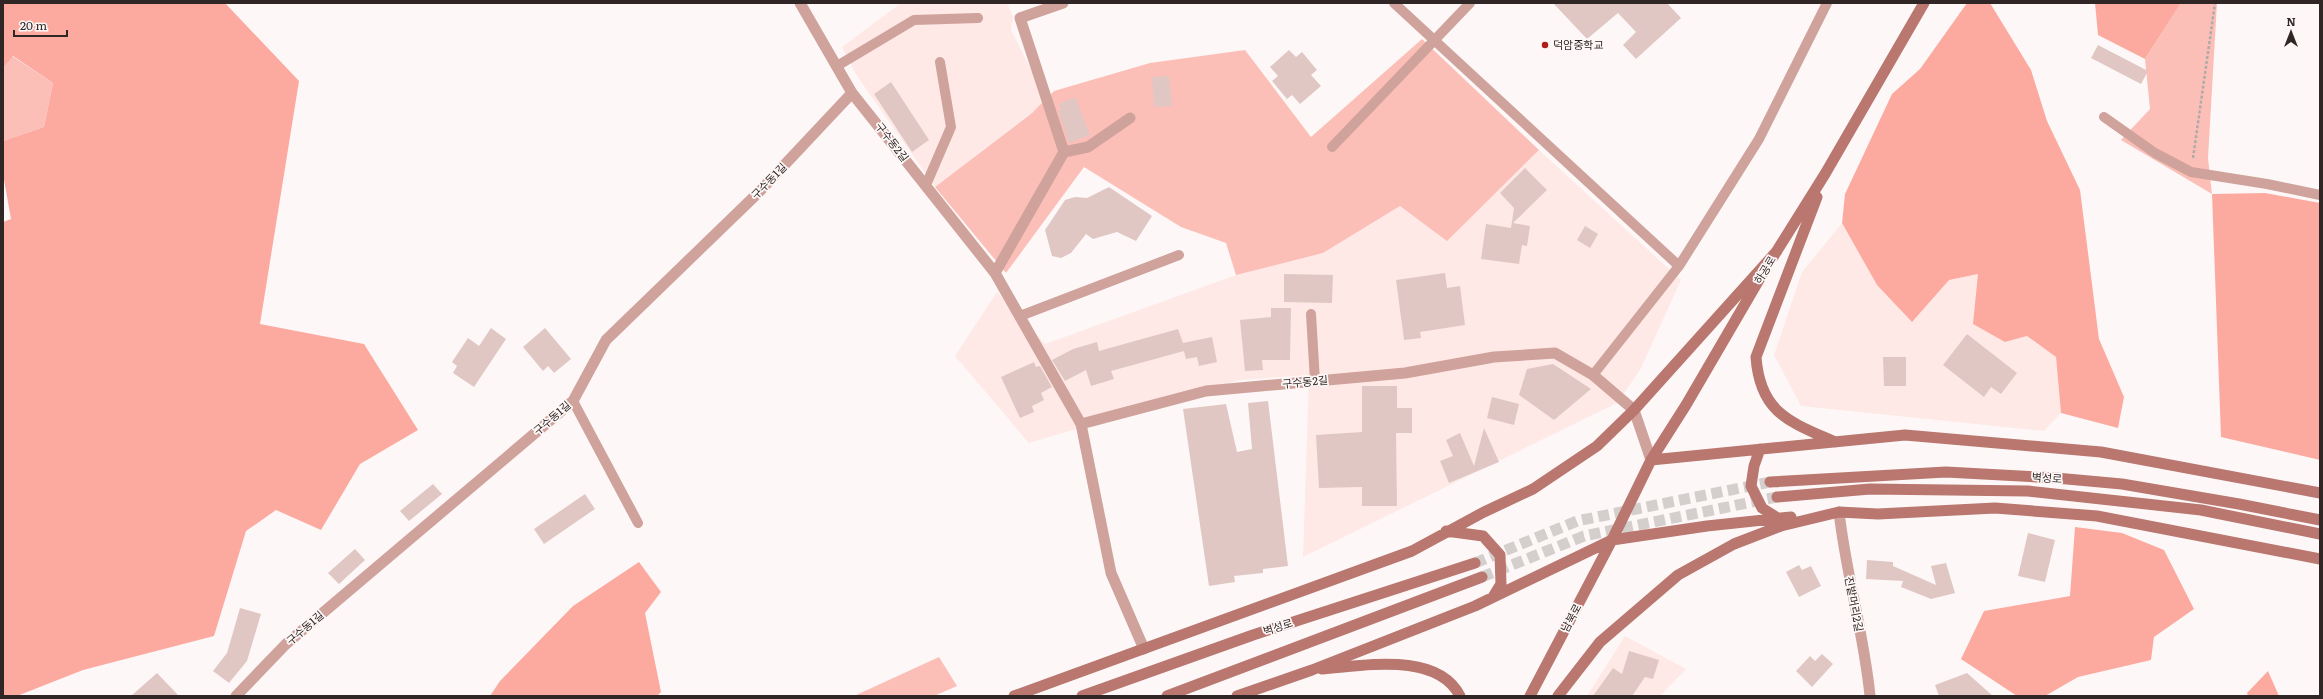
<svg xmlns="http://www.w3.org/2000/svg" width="2323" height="699" font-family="Literata,'Noto Sans KR',serif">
  <rect width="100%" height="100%" fill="#fdf8f7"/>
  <path fill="#fee9e6" d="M901,3H1007L1013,17L1011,30L1047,101L935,187L857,76L842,47Z
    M1539,150L1681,280L1640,370L1617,403L1303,557L1309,375L1240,380L1029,443L955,356L997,292L1045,344L1236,275L1323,253L1400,206L1447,240Z
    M1842,223L1877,285L1949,280L1978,274L2005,342L2027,336L2056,357L2061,413L2044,431L1801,406L1774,355L1802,272Z
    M1625,636L1686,669L1660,696H1587Z"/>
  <path fill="#fcbfb7" d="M2181,3H2217L2208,158L2212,194L2121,140L2150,109L2145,59Z
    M1422,39L1539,150L1447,241L1400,206L1323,253L1236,275L1226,243L1181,227L1084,167L1006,273L935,187L1032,113L1054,91L1150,63L1245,50L1311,137Z
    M12,56L53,83L44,127L3,141V68Z
    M939,657L957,686L934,696H854Z"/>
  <path fill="#fcaaa0" d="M3,3H225L299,81L260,324L364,344L418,430L360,464L321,530L276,510L246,531L214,636L83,670L17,696H3V222L11,219L3,174V141L44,127L53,83L13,56L3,68Z
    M1967,3H1990L2031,70L2047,121L2080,190L2099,339L2124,397L2118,428L2061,413L2056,357L2027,336L2005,342L1973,324L1978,274L1949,280L1912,322L1877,285L1842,223L1845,194L1892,94L1920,69Z
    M2095,3H2181L2145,59L2098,35Z
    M2265,193L2320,203V460L2221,437L2212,194Z
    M2075,527L2122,533L2164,550L2194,609L2154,637L2151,660L2078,677L2045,696H2017L1961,659L1984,611L2070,596Z
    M639,562L661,592L645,613L661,692L657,696H490L500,681L573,606Z
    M2268,671L2279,696H2248L2247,693Z"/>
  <path fill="#e0c7c4" d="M1553,3H1667L1681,18L1636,59L1623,45L1636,32L1618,13L1587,39Z
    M2098,45L2148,71L2141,84L2091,58Z
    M1289,50L1296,57L1302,52L1317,70L1311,75L1321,86L1300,104L1292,95L1287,99L1272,81L1278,76L1270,67Z
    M1169,76L1172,106L1154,107L1152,77Z
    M891,82L929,140L912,152L874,94Z
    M1075,97L1090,135L1069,143L1058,111L1061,110L1059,104Z
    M1525,168L1547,190L1513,223L1530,226L1527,246L1522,245L1519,264L1481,259L1486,224L1511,228L1514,208L1500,193Z
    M1109,187L1152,216L1136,241L1117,232L1093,239L1086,234L1071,253L1061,258L1052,256L1045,230L1065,200L1075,197L1087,198Z
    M1585,226L1598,234L1590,248L1577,240Z
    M1445,273L1447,288L1460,286L1465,325L1420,332L1421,338L1404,340L1396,280Z
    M1284,274L1333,275L1332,303L1284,302Z
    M1271,308H1291L1290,360H1262L1263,370L1245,371L1240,320L1271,317Z
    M491,328L506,339L474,387L453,373L457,366L452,362L468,338L479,346Z
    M545,328L571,359L554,373L548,366L543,371L523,347Z
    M1178,329L1183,343L1212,337L1217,362L1199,366L1197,357L1186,359L1184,351L1111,371L1114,379L1091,386L1086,370L1065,381L1052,360L1073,349L1097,342L1099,351Z
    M1967,334L2017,373L2001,394L1991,387L1984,397L1943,365Z
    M1883,357H1906V386H1884Z
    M1034,362L1036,367L1040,366L1052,387L1041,393L1044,400L1032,406L1034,412L1020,418L1001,377Z
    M1553,364L1591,389L1554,420L1519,395L1527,369Z
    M1362,386H1397V408H1412V433H1396L1397,506H1362V487L1319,488L1316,435L1362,432Z
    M1492,397L1519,404L1514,425L1487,418Z
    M1268,401L1288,566L1263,569V573L1234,576L1235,582L1209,586L1183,409L1226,404L1237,452L1252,449L1248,403Z
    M1484,428L1499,462L1449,483L1440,461L1453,456L1446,440L1460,433L1474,466Z
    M433,484L442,494L409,521L400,511Z
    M585,494L595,509L544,544L534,529Z
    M2028,533L2055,540L2045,582L2018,576Z
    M355,549L365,560L339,584L328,573Z
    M1867,560L1893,562V566L1936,585L1931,566L1946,563L1955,593L1931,599L1901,587L1903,581L1866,579Z
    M1799,565L1802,570L1811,566L1821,586L1799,597L1786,572Z
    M240,608L261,614L247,661L229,683L213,671L227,653Z
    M1629,651L1659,660L1653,679L1645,677L1632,696H1593L1613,668L1622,674Z
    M1822,654L1833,664L1812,687L1796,671L1810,656L1815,661Z
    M157,673L179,696H131Z
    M1967,673L1993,696H1939L1935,685Z"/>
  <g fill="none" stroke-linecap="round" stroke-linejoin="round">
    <path stroke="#d4cecd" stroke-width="11" stroke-dasharray="11 5.5" stroke-linecap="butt" d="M1475,563L1577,521L1770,482
      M1482,577L1584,536L1777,497"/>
    <path stroke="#afa9a8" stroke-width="2.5" stroke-dasharray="3 2" stroke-linecap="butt" d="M2193,158L2215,3"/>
    <path stroke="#d0a29c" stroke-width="10" d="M1394,3L1679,266L1593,375
      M837,66L914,20L978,18
      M2104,117L2155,153L2191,172L2267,184L2320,195
      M1332,147L1470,3
      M926,185L951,127L940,62
      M1679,266L1759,139L1827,3
      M1311,314L1315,381
      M1020,316L1179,255
      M573,401L638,523"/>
    <path stroke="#d0a29c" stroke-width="11" d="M800,3L852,93L995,273L1081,424L1111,573L1144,649
      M1064,152L1088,147L1130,118
      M995,273L1064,152L1020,18L1063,3
      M1081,424L1206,391L1405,373L1494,357L1555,353L1593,375L1634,410L1651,460
      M1839,512C1846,574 1864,634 1870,696
      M236,696L286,644L573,401L606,340L760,191L852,93"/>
    <path stroke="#b9776f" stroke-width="11" d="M1817,197L1756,357C1760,413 1790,422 1835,442
      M1773,257L1825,174L1924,3
      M1760,449L1754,466L1751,486L1762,508L1779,519
      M1651,460L1905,435L2101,452L2320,493
      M1770,482L1946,472L2056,478L2122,484L2239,504L2320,520
      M1777,497L1870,489L2028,491L2201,510L2320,534
      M1446,531L1483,536L1500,555L1501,584L1493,597
      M1322,669C1363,666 1437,651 1460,696
      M1014,696L1412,551L1484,512L1533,489L1597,446L1634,410L1777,251
      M1082,696L1253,635L1475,563
      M1167,696L1482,577
      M1237,696L1312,670L1475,606L1612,540L1707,526L1791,517
      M1530,696L1612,540L1651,460L1686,405L1763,273
      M1558,696L1600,642L1678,575L1734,544L1781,526L1839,512L1878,514L1995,508L2097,516L2320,559"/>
  </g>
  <circle fill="#ae1c1c" stroke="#fdf8f7" stroke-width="1.5" cx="1545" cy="45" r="4"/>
  <g text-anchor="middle" stroke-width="3.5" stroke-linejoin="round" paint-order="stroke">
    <g font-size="11" fill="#302625" stroke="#fdf8f7" text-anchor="start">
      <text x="1553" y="49">덕암중학교</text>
    </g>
    <g font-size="11" fill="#302625" stroke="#fdf8f7">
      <text transform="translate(892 142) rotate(52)" y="4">구수동2길</text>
      <text transform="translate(769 181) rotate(-46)" y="4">구수동1길</text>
      <text transform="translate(1765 270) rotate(-59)" y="4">하공로</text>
      <text transform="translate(1305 382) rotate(-5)" y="4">구수동2길</text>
      <text transform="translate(552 418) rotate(-41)" y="4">구수동1길</text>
      <text transform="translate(2047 478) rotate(4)" y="4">벽성로</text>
      <text transform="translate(1854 604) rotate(79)" y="4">진밭머리2길</text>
      <text transform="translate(1571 618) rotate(-62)" y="4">남북로</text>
      <text transform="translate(1278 627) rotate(-18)" y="4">벽성로</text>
      <text transform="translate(305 628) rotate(-41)" y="4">구수동1길</text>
    </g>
  </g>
  <rect width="2323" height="699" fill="none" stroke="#302625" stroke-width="8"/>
  <g transform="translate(2291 32)" stroke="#fdf8f7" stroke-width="3" paint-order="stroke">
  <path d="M0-3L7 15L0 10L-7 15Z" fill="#302625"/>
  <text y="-6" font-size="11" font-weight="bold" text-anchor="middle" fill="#302625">N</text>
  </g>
  <path d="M14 30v6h53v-6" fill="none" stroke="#302625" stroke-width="2"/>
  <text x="20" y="30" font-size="12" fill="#302625" stroke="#fdf8f7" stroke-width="3" paint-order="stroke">20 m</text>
</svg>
